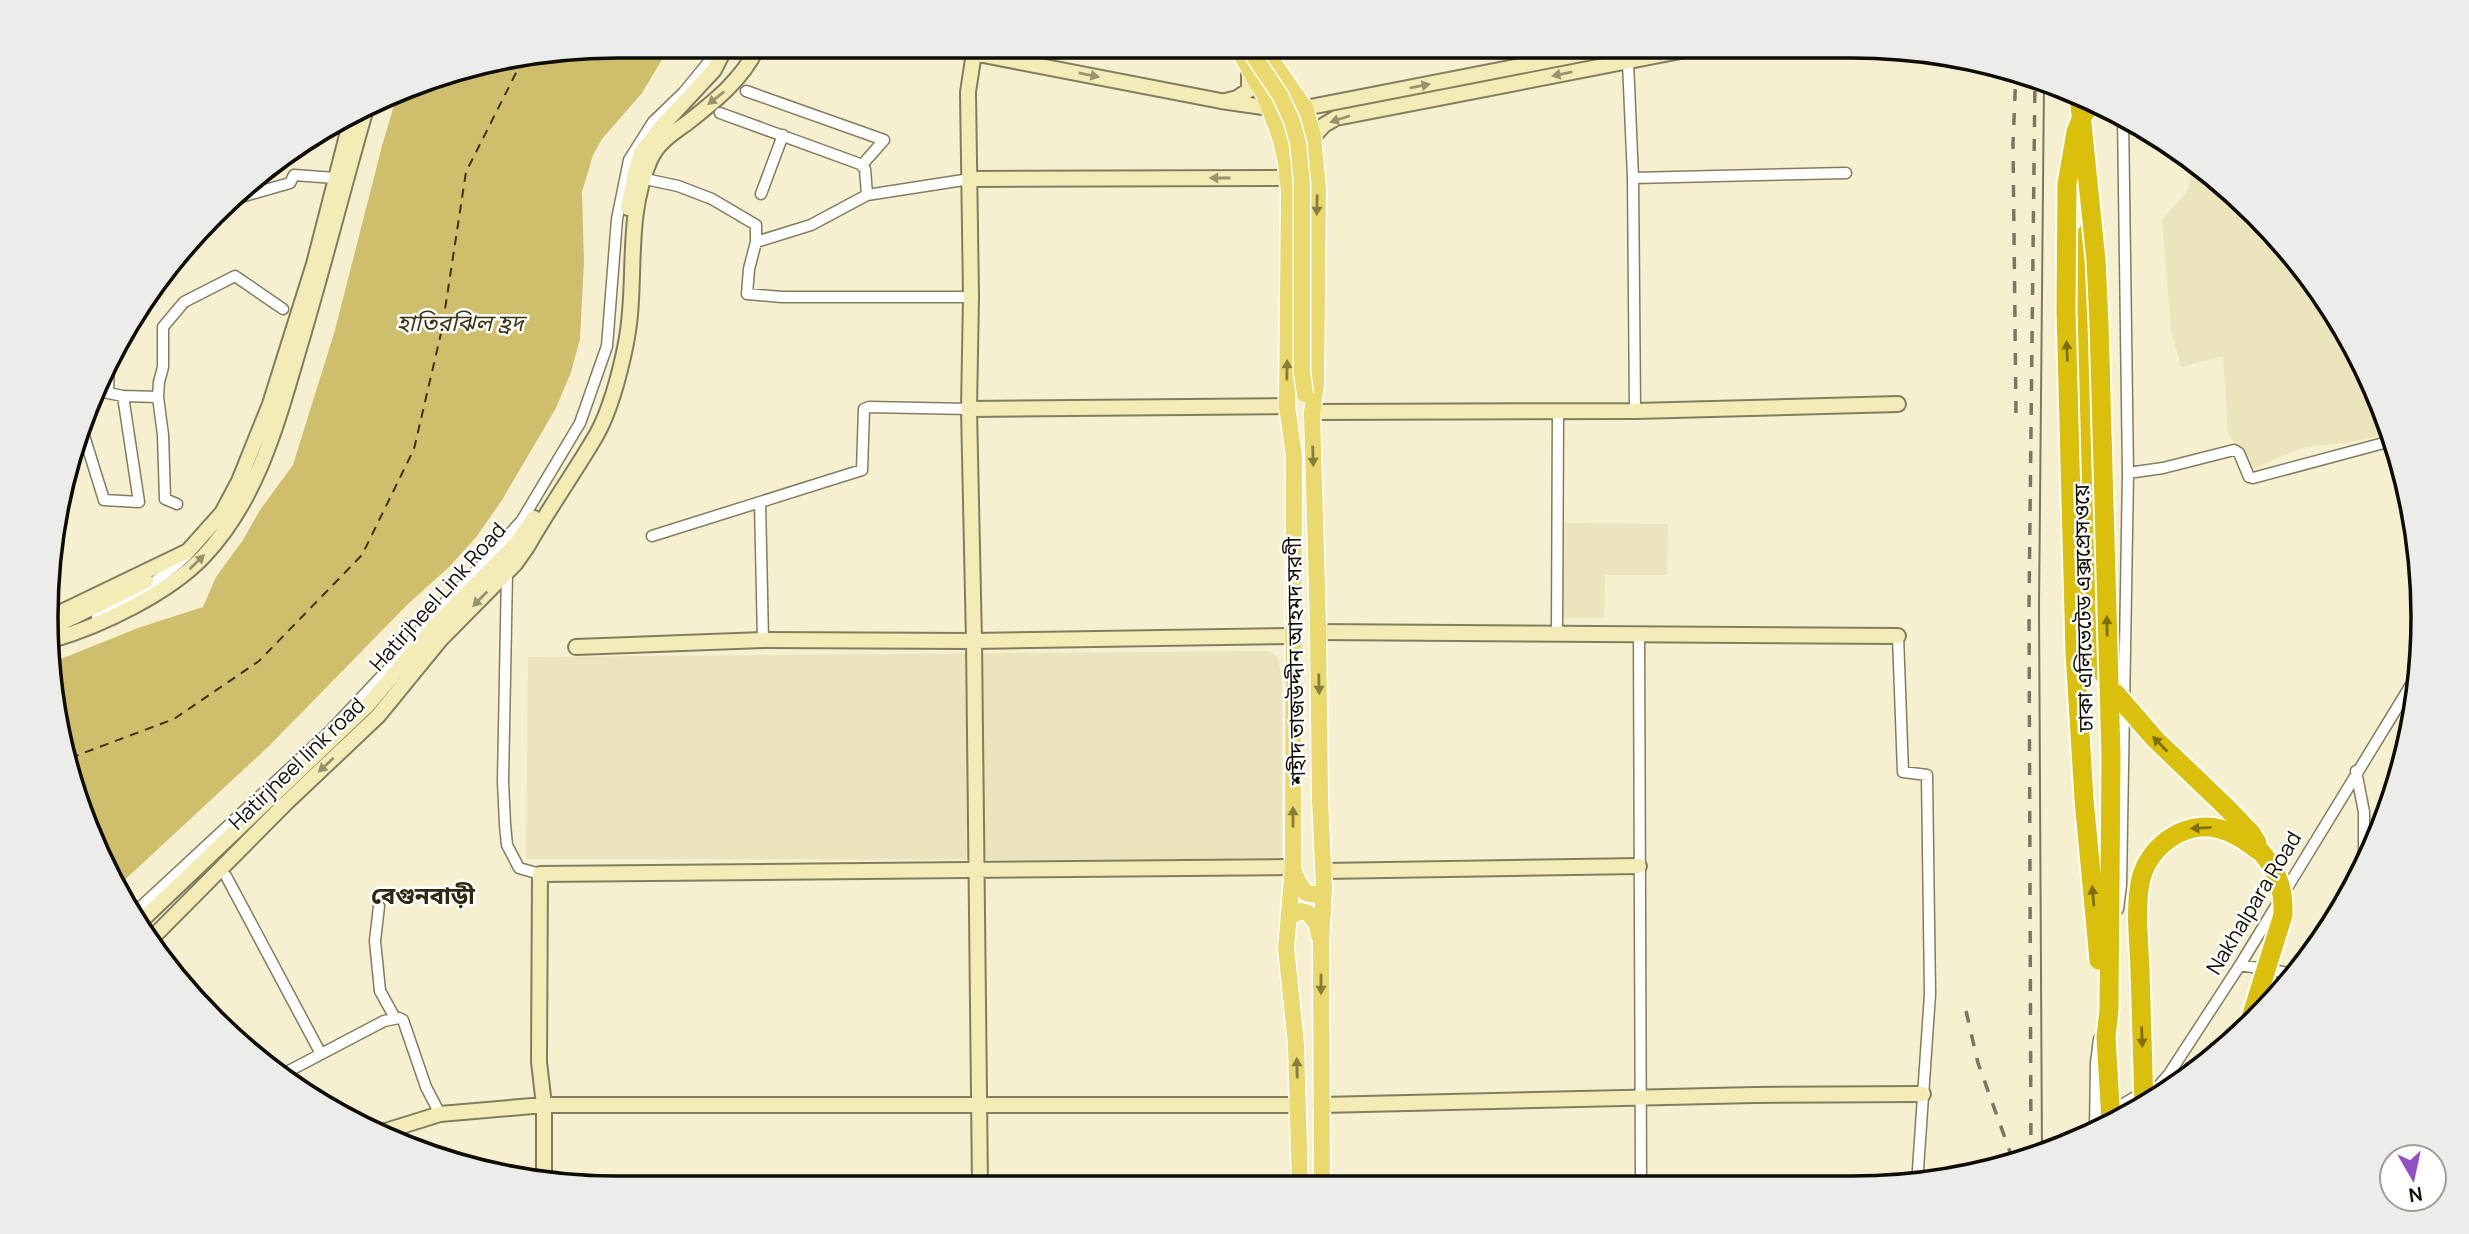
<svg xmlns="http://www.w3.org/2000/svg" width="2469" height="1234" font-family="Manrope,'Noto Sans Bengali',sans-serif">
  <rect width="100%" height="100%" fill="#f7f0d0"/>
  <path fill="#ece4bc" d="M2205,168L2281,240L2347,331L2372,387L2379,436L2346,443L2304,447L2250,470L2228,433L2223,356L2181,367L2171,330L2162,220L2189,189L2190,175L2205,173Z
    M1561,523L1668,524L1667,575H1605L1604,618H1560Z
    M1268,651L1278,657L1282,681V860L526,859L528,657Z"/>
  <path fill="#cfbf6d" d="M617,46H670L642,93L602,139L593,155L582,192L584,262L580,339L571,372L556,408L502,500L477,536L449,567L407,605L269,746L117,887L104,869L50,691L51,663L138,628L203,607L216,577L243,540L260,510L293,465L335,330L382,146L397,95L433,76Z"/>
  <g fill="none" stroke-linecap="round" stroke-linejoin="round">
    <path stroke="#3b3410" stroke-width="2" stroke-dasharray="9 7" stroke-linecap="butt" d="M70,758L174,719L259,661L362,555L414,449L442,329L466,172L522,61"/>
    <g stroke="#837d60" stroke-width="13">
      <path id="street" d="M1628,62L1633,178L1635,411
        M746,91L884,140L862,165
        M720,113L860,164L865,169L867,195
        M1633,178L1846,173
        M970,179L867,195L811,225L756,242L749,269L747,294L782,297H971
        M650,180L678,186L712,199L756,225V242
        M761,194L783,135
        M237,198L290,183L294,175L335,178
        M93,390L123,396L158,397
        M108,393L109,362
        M81,426L104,500L139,502L123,396
        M2128,473L2163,468L2234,450L2239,453L2249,477L2253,478L2395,440
        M760,502L763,640
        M177,504L165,499L163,435L158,397L159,382L163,367V327L184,302L235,276L283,309
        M652,536L862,470L864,409L869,407L969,409
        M507,572L503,781L505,825L507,845L519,868L540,874
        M97,617C130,600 160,580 187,555
        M1557,634L1558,412
        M1639,634L1641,1184
        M1898,636L1903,772L1927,775L1930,994L1917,1184
        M2356,771L2364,812V871
        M226,876L321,1054
        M379,906L375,941L380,991L395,1018
        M2118,909L2121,885L2128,473L2123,116
        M135,912L329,732L393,664L427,621L484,563L522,520L580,423L607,346L617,219L629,160L653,122L684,92L711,59L718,46
        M2240,965L2295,974
        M285,1073L384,1021L399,1018L403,1020L426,1087L440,1114
        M2111,1111L2140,1094L2156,1089L2169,1074L2240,965L2420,670
        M2095,1129L2096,1063L2099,1039"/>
    </g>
    <g stroke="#837d60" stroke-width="18">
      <path id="secondary" d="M962,46L973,53L1221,101L1270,108
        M975,46L968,92L971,297L969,409L974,641L980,1186
        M1226,101L1237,98L1249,90V70
        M1305,108L1623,46
        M1313,137L1324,125L1336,118L1701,47
        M970,179L1288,178
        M628,208L635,173L641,153L661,127L714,70L726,46
        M969,409L1287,406
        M1312,412L1635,411L1898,404
        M53,616L188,551L222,513L239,481L270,404L314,264L351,120
        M53,627L146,581
        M1318,632L1898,636
        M52,640C101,626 169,593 204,556C257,500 277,424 298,352C322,272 342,192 365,112
        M576,647L763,640L974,641L1293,636
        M1324,871L1639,866
        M141,921L367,706L433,628L516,544L534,518
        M153,937L286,803L378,716L440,640L515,564L527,547C549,508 575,472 597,434C611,408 620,373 626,343C638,283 624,219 650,160C657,143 673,133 687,123C715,101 743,79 758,46
        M1321,1105L1755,1095L1923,1094
        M376,1134L440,1114L544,1105H1298
        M544,1181V1105L539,1062L540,874L1293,867"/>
    </g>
    <g stroke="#fff" stroke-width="19">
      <path id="primary" d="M1236,46L1265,96L1281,140L1286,163L1289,192L1287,406L1294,456L1293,867L1286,948L1296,1044L1300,1185
        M1262,46L1305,108L1299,109
        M1274,108H1305L1313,137L1318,188L1316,384L1312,412L1318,626L1320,798L1324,888L1321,943L1322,1185
        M1293,869L1297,879L1306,893L1318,895L1324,888
        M1289,917L1301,911L1308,913L1317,925L1319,936"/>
    </g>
    <g stroke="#fff" stroke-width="23">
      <path id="highway" d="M2087,233L2083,350L2086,612L2094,657L2112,688
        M2227,808L2251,833L2257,843
        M2140,970C2139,941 2135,912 2140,883C2146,848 2184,819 2220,829C2236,833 2249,844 2262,853"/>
    </g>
    <use href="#street" stroke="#fff" stroke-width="10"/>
    <use href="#secondary" stroke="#f4ecb6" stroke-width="14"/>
    <use href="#primary" stroke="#e9d96e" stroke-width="16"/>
    <use href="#highway" stroke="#dbbf0d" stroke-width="19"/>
    <path stroke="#7b7763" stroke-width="2" d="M2042,1155L2039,607L2044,82"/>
    <path stroke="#7b7763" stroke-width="3.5" stroke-dasharray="12 12" stroke-linecap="butt" d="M2016,413L2013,144L2016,71
      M1966,1011L1978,1063L2014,1163
      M2031,1159L2029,606L2035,78"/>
    <g stroke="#fff" stroke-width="19" stroke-linecap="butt">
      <path id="primary-bridge" d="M1247,46L1280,95L1292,121L1298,143L1302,183V373L1305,394"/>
    </g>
    <g stroke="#fff" stroke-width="23" stroke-linecap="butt">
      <path id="highway-bridge" d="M2079,95L2096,260L2099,323L2111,755L2109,1010L2106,1037L2111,1121
        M2094,100L2082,117L2076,132L2067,184L2066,310L2075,652L2084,799L2099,960
        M2116,694L2155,739L2227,808
        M2140,970L2144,1105
        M2250,1021L2283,915C2284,890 2278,872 2262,853"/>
    </g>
    <use href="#primary-bridge" stroke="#e9d96e" stroke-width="16"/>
    <use href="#highway-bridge" stroke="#dbbf0d" stroke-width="19"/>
  </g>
  <defs><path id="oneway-solid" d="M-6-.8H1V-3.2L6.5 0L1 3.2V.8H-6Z" transform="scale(1.75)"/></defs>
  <g fill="#98926e">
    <use href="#oneway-solid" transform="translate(1562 74) rotate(169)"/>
    <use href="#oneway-solid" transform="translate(1089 75) rotate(11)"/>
    <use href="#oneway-solid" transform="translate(1420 86) rotate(-11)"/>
    <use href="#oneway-solid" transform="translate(716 98) rotate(142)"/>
    <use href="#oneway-solid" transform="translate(1340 119) rotate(162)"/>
    <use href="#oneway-solid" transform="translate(1220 178) rotate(180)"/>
    <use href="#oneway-solid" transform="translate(197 562) rotate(-44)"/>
    <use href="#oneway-solid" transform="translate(480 599) rotate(134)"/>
    <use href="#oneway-solid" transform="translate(326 765) rotate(137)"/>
  </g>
  <g fill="#867d3e">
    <use href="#oneway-solid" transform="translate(1317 205) rotate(91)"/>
    <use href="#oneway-solid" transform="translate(1287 370) rotate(-89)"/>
    <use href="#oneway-solid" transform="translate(1313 456) rotate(88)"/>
    <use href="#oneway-solid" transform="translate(1319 684) rotate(89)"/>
    <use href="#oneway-solid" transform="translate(1293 817) rotate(-90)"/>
    <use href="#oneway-solid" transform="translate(1321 984) rotate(90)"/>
    <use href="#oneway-solid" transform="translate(1297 1068) rotate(-91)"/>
  </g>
  <g fill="#7f6e08">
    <use href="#oneway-solid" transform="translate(2067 351) rotate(-92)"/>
    <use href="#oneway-solid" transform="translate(2107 626) rotate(-91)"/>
    <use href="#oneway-solid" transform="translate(2160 744) rotate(-134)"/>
    <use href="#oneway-solid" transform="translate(2201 828) rotate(177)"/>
    <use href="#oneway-solid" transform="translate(2093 896) rotate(-95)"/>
    <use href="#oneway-solid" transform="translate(2142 1037) rotate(88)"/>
  </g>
  <g text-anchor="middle" stroke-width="5" stroke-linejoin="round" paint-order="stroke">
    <g font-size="21" fill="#0e0c03" stroke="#fff">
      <text transform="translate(438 597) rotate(-48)" y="7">Hatirjheel Link Road</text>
      <text transform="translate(2084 608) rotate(-91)" y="7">ঢাকা এলিভেটেড এক্সপ্রেসওয়ে</text>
      <text transform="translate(1296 661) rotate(-91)" y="7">শহীদ তাজউদ্দীন আহমদ সরণী</text>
      <text transform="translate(297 764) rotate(-44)" y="7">Hatirjheel link road</text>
      <text transform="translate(2254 903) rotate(-59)" y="7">Nakhalpara Road</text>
    </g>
    <g font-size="23" font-style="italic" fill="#3b3410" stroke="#fff">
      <text x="460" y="331">হাতিরঝিল হ্রদ</text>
    </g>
    <g font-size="24" font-weight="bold" fill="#2f290e" stroke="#fff">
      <text x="423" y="904">বেগুনবাড়ী</text>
    </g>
  </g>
  <path d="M0 0H2469V1234H0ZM617 58H1852A559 559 0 0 1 2411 617V617A559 559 0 0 1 1852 1176H617A559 559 0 0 1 58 617V617A559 559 0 0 1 617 58Z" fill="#ececeb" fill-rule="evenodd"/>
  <path fill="none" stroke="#0e0c03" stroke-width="3.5" d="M617 58H1852A559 559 0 0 1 2411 617V617A559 559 0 0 1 1852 1176H617A559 559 0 0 1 58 617V617A559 559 0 0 1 617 58Z"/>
  <g transform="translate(2413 1178) rotate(171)"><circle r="33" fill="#ffffff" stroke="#9f9e9a" stroke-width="2"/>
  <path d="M0-5L12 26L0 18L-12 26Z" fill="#934fc4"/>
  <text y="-10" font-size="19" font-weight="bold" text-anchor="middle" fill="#0e0c03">N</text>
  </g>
</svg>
